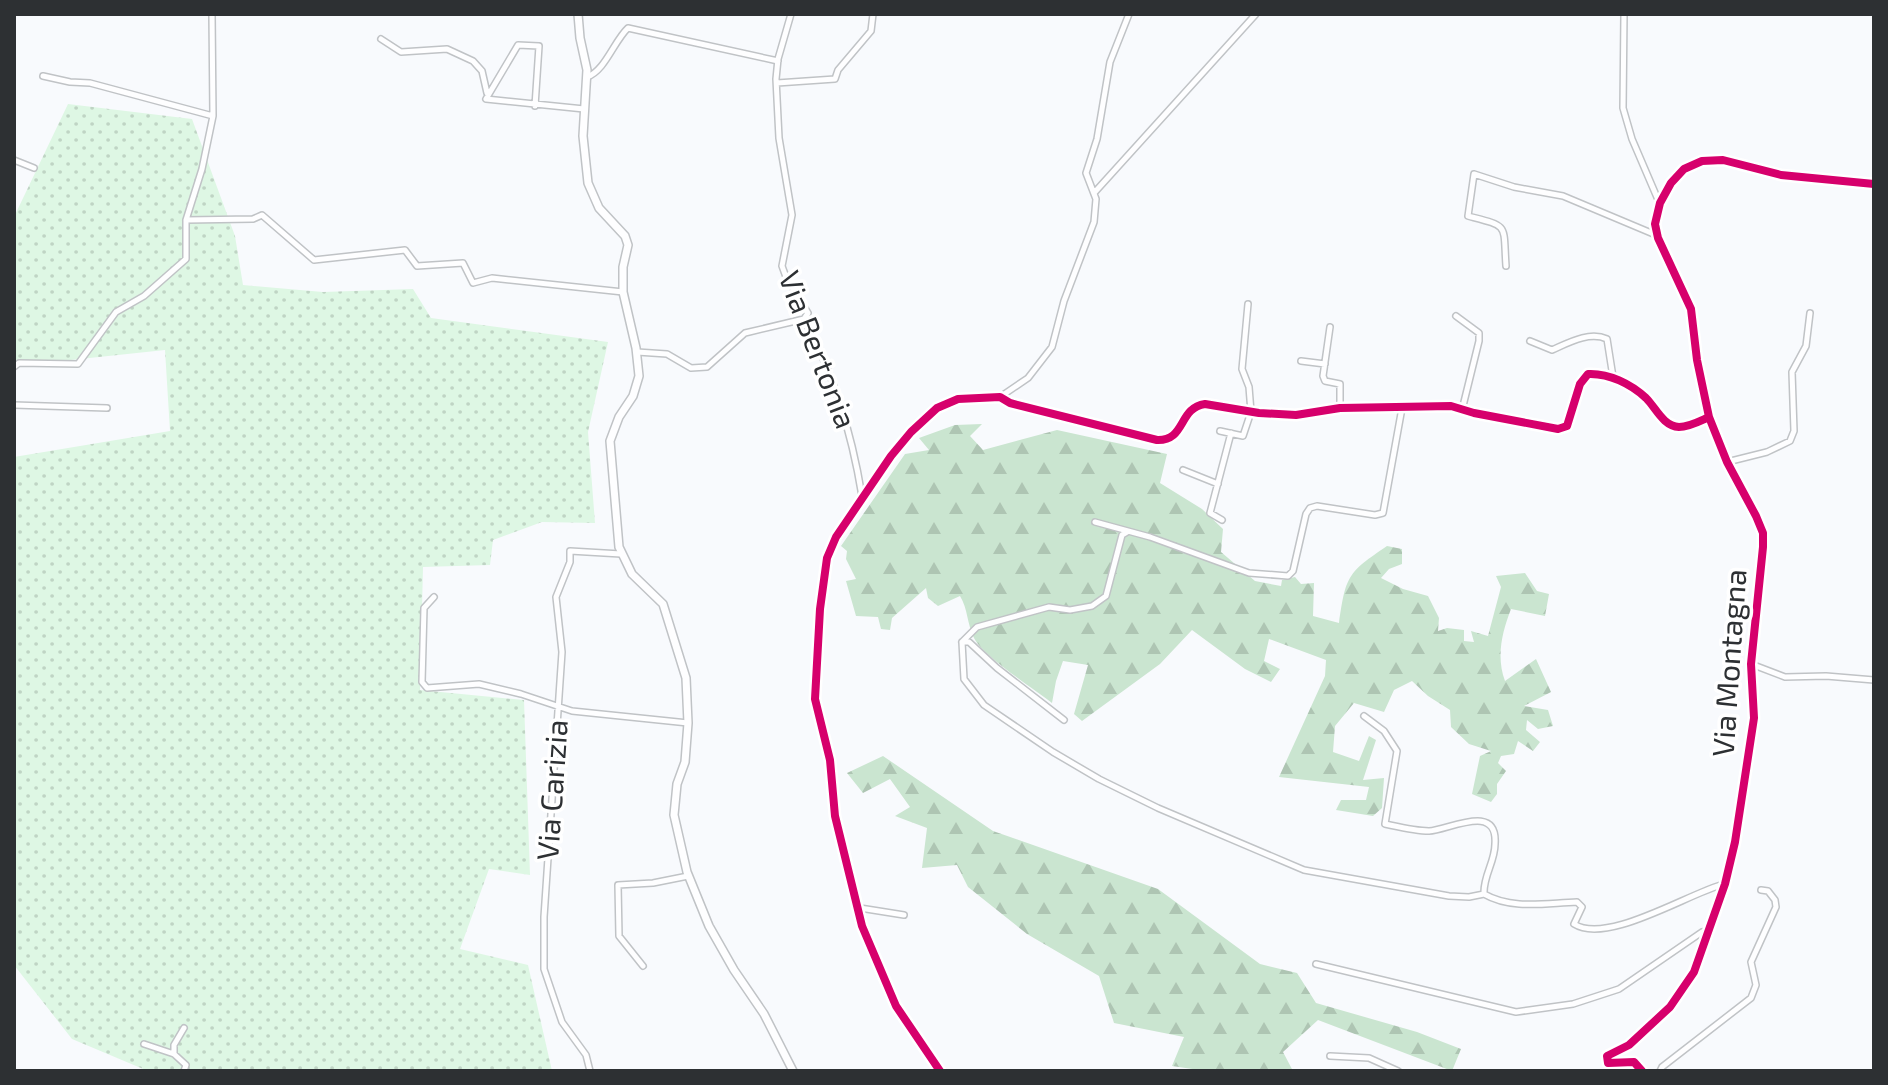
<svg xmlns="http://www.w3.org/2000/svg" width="1888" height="1085" font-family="'Exo 2',sans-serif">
  <defs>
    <pattern id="grass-dots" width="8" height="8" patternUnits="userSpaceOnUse" patternTransform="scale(2)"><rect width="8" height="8" fill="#def7e4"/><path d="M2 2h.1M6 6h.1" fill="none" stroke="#bfd4c4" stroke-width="1.8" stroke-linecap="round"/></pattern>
    <pattern id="forest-firs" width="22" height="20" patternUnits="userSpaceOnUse" patternTransform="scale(2)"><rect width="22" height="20" fill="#cae5d0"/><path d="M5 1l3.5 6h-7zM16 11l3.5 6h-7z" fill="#aec5b3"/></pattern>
  </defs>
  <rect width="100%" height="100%" fill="#f8fafd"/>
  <path fill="url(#grass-dots)" d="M68,104L192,119L235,236L243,285L323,292L413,289L431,318L608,342L588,432L595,523L542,522L493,540L490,565L423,567L420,690L524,700L530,875L489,869L460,949L528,965L552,1071H148L72,1039L14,965V457L170,431L165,350L14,366V217Z"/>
  <path fill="url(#forest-firs)" d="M982,424L970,436L983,450L1057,430L1167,454L1160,483L1202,509L1223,529L1221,552L1255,581L1281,586L1282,580L1295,577L1301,584L1314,583L1313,616L1339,623C1346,576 1347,573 1387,546L1402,549V564L1389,569L1381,578L1403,589L1428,596L1439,618L1438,631L1447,628L1464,630V641L1474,642L1471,631L1488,636L1501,587L1496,576L1525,573L1537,591L1549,594L1545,616L1511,609C1502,632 1496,657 1505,681L1536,659L1551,692L1524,706L1548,710L1553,726L1538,729L1527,720L1526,730L1540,742L1533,751L1518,741L1514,754L1501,756L1498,763L1506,771L1497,784V794L1491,802L1472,794L1480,756L1491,751L1469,744L1451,727L1450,710L1428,696L1412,681L1394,690L1384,712L1354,703L1335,726L1333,752L1359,761L1369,736L1376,740L1363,780L1384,778L1382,808L1373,816L1336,810L1341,800H1366L1369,787L1279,777L1325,676L1326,660L1269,639L1264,661L1280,669L1271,682L1245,669L1192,630L1160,664L1082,721L1074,714L1088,665L1063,661L1056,681L1052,703C1034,689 983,656 974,638C967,624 968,609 960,596L938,606L928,598L926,588L892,618L890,630L881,629L878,617L856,616L846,581L856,579L846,559L847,551L841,546L905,454L929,450L919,438L955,425Z
    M883,756L993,831L1158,889L1260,964L1297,973L1316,1003L1417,1032L1461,1049L1452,1071L1318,1020L1283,1052L1293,1071H1206L1172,1066L1184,1037L1114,1023L1099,976L1027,934L968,887L957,865L922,868L927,828L895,816L910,807L890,779L863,793L847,773Z"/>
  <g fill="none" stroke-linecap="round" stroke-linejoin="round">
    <g stroke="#c0c3c6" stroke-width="8">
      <path id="minor" d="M212,14L213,116
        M791,14L778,59L776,79L779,138L792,215L782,266L786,277L808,313L804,319C834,374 852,435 862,496
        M1624,14L1623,108L1632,139L1659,202
        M381,39L401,52L447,49L473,61L482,71L487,93
        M43,76L70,82L90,83L213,116L202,169L186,220
        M587,77C605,71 614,41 628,28L778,61
        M777,83L835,79L838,70L871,31L873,14
        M535,106L539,46L518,45L486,99L584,109
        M14,160L34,168
        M1094,193L1256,14
        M1506,266C1503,223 1510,227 1468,216L1474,174L1514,187L1563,196L1656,235
        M1456,316L1479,333V341L1462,410
        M1330,327L1323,376L1325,381L1340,384V408
        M1530,341L1552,350C1568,343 1589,331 1607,339L1613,377
        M637,352L667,354L691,368L707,367L745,333L804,319
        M1301,361L1325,364
        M14,367L19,363L78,364L116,312L144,296L186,259V220L253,219L262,215L314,260L405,250L417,266L463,263L473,283L492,278L623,292
        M1000,397L1028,378L1052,347L1064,301L1094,222L1096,199L1086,173L1097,139L1110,62L1129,14
        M14,405L107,408
        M1220,431L1243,436L1251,412L1249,387L1242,369L1248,304
        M1727,462L1767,452L1790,441L1794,431L1792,372L1806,346L1810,313
        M1183,470L1218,484
        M1222,520L1210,513L1231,433
        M1095,522L1150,537L1249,573L1288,576L1293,571L1306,514L1310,508L1317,506L1375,515L1383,513L1402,408
        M434,597L424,608L422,682L427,688L479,684L521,694L572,711L688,723
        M962,642L977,627L1049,607L1070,610L1092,606L1106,596L1122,535L1127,532
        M1751,664L1785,677L1826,676L1874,680
        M1364,716L1384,731L1397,751L1385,824C1399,827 1415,831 1429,831C1449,830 1498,802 1495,844C1495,862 1483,876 1484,894C1512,910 1545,903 1577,902L1582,907L1574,924C1607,945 1687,894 1724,884
        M1064,720L997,668L969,642H962L964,679L984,705L1053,752L1099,779L1158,808L1304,870L1449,896L1469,897L1484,894
        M860,908L904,915
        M1316,964L1516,1012L1573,1004L1619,989L1702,932L1708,931
        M643,966L619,936L618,885L653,883L688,876
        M144,1044L174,1054L186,1065L184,1071
        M174,1054V1045L184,1028
        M1330,1056L1369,1058L1398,1071
        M590,1071L586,1055L562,1022L544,969V917L562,652L556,597L570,562V551L621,554
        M940,1071L896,1006L862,926L835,816L830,760L815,699L820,609L827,558L836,537L891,456L911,432L937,408L958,399L1000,397L1010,403L1157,440C1186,441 1178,408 1205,404L1259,413L1296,415L1340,408L1451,406L1474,413L1558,429L1567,426L1580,384L1588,374C1609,373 1631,384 1646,398C1656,408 1663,426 1679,427C1689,427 1700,421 1709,417
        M1642,1071L1634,1062L1608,1063L1607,1056L1629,1045L1670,1007L1694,972L1725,884L1735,842L1754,718L1751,664L1763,547V533L1756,516L1727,462L1709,417L1697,360L1691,309L1658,238L1655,224L1660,203L1671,183L1684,169L1702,161L1723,160L1781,175L1874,184
        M1660,1071L1662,1067L1751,998L1756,985L1751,962L1776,907L1775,900L1768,891L1761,890"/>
    </g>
    <g stroke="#c0c3c6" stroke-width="10">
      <path id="tertiary" d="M578,14L580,38L587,70L583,136L588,183L599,208L625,236L628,245L623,267V292L636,348L639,376L633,396L619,417L610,441L619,547L632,574L663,604L686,678L688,723L685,762L677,784L674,815L687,872L709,926L734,970L764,1014L793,1071"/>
    </g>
    <use href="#minor" stroke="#fefeff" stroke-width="5"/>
    <use href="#tertiary" stroke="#fefeff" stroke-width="7"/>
    <g stroke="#fff" stroke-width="13">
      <path id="cycleway" d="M940,1071L896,1006L862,926L835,816L830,760L815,699L820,609L827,558L836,537L891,456L911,432L937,408L958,399L1000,397L1010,403L1157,440C1186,441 1178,408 1205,404L1259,413L1296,415L1340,408L1451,406L1474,413L1558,429L1567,426L1580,384L1588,374C1609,373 1631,384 1646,398C1656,408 1663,426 1679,427C1689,427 1700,421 1709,417
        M1642,1071L1634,1062L1608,1063L1607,1056L1629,1045L1670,1007L1694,972L1725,884L1735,842L1754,718L1751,664L1763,547V533L1756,516L1727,462L1709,417L1697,360L1691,309L1658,238L1655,224L1660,203L1671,183L1684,169L1702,161L1723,160L1781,175L1874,184"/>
    </g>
    <use href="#cycleway" stroke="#d6006c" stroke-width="8"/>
  </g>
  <g text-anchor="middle" stroke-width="7" stroke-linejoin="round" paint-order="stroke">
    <g font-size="30" fill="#2d3033" stroke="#fff">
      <text transform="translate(817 350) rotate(69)" y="10">Via Bertonia</text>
      <text transform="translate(1730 663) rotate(-86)" y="10">Via Montagna</text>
      <text transform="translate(553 790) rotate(-86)" y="10">Via Carizia</text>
    </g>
  </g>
  <rect width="1888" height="1085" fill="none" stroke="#2d3033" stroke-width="32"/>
</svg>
